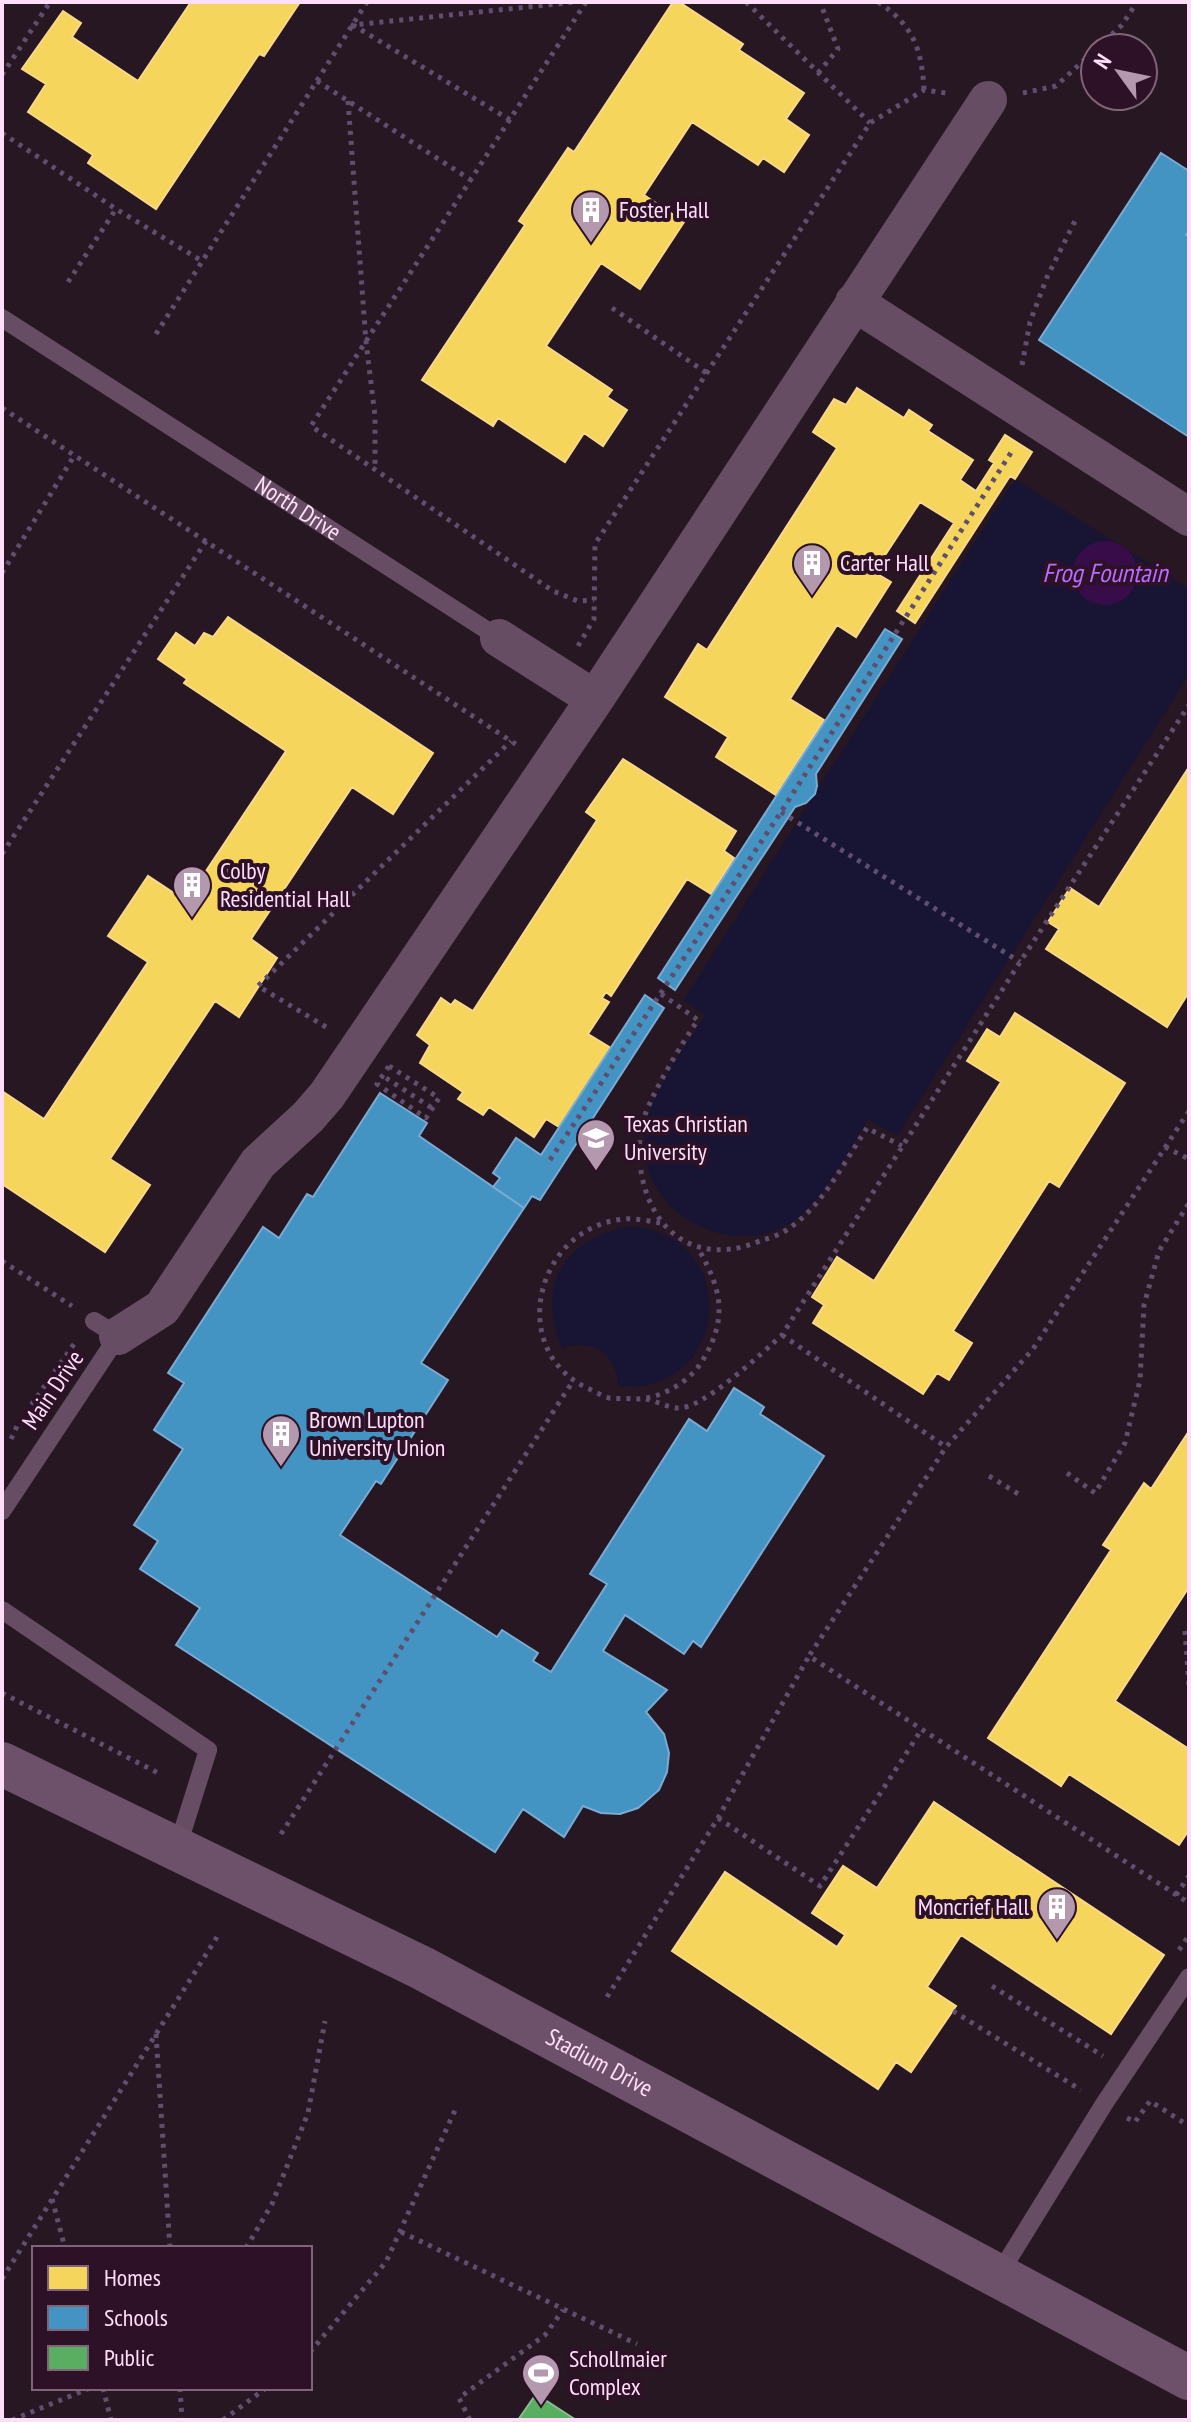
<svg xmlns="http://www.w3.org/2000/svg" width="1191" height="2422" font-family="'PT Sans Narrow',sans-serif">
  <rect width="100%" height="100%" fill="#271722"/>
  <path fill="#181434" d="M1015,479L1189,589V675L897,1136L868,1119C849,1150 830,1190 803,1214C745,1265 647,1222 644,1146C643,1098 681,1054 706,1015L683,1001Z
    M627,1227C635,1227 644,1227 652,1230C734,1254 726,1372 643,1386C635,1388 626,1386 618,1386C617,1353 592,1338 562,1348C536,1286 562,1241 627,1227Z"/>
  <path fill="#380c49" d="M1073 573a32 32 0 1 1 64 0a32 32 0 1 1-64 0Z"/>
  <path fill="#f6d55c" stroke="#f9d88b" stroke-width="2" d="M191,2H300L264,56L259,54L156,209L88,163L93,155L28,112L46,84L22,69L63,11L81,23L72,37L138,81Z
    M673,2H679L743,44L739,50L804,93L786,119L809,135L784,172L763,158L758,165L692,122L644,195L684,222L640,289L601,263L546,346L612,390L607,397L627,410L603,446L584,433L565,462L498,418L493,426L422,380L525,225L519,221L568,148L574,152Z
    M857,388L904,418L909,410L932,425L928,431L973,460L960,480L976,491L994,463L989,460L1005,435L1032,452L1015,479L1010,476L915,623L897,611L954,523L920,502L874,572L891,582L856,637L837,625L790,699L824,720L776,795L716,757L728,737L665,697L698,644L707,650L837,448L813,432L834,399L846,405Z
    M228,617L433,753L393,814L352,787L251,939L277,958L239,1017L215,1001L110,1159L150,1185L105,1252L2,1184V1091L44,1119L148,962L108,936L148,876L186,901L286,751L184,683L187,679L158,659L176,633L195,646L204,633L213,637Z
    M623,759L736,831L724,851L734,858L711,894L687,879L611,996L606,992L602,998L609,1002L588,1034L611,1048L559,1127L546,1119L534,1137L489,1107L483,1115L458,1099L463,1092L420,1063L430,1045L417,1035L441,998L451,1005L455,1000L473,1011L597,820L586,812Z
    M1189,767V992L1167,1027L1046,949L1059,929L1048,922L1070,888L1099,907Z
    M1015,1013L1125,1083L1059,1187L1049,1181L953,1331L972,1343L949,1380L937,1373L923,1394L813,1323L824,1305L812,1297L837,1257L874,1281L1001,1082L967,1061L987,1029L1000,1037Z
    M1189,1431V1587L1115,1701L1189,1749V1830L1179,1845L1069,1774L1061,1786L988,1738L1111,1550L1103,1545L1144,1483L1151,1489Z
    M934,1802L1164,1955L1111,2034L961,1935L927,1987L956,2006L911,2072L896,2062L878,2089L672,1951L725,1872L837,1947L845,1935L812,1913L843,1866L877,1888Z"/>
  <path fill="#4393c3" stroke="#7baad3" stroke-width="2" d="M1161,153L1189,171V230L1186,235L1189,237V437L1039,340Z
    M885,629L902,639L816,774L817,786L815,794L806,803L795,807L675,990L658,978Z
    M645,995L664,1008L540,1200L532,1196L524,1208L493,1187L500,1178L493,1173L516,1138L541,1155Z
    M380,1093L427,1123L419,1136L524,1208L421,1363L448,1380L381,1484L376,1481L340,1535L497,1637L502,1630L538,1653L533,1661L551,1672L607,1584L590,1574L689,1419L707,1431L734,1388L764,1407L760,1414L824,1456L701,1647L693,1641L684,1654L625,1615L603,1651L667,1690L646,1712L664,1734L669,1753L667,1772L659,1790L638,1808L620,1814L601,1813L583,1806L564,1837L523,1809L495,1852L176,1645L200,1608L140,1569L158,1541L134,1525L183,1449L154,1430L184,1383L168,1373L263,1227L279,1238L307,1194L313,1197Z"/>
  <path fill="#5aae61" stroke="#8cbc8f" stroke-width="2" d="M536,2394L576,2420H518Z"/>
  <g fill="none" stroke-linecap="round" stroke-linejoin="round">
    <path stroke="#5f4e6e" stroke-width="5" stroke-dasharray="4 6" stroke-linecap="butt" d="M586,2L311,426L553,591L578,601L594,600
      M746,2L870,123
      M878,2C913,25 922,49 924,90
      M1097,48L1122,25L1137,2
      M818,73L838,49L820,2
      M2,75L50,2
      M317,81L471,180
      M1023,93L1056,86L1095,50
      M348,101L366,342L375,416V469
      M510,120L353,25L576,2
      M2,133L116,209L202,261
      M68,282L116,209
      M612,308L708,374
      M156,334L367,2
      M1022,365L1030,322L1047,277L1077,217
      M2,408L517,745
      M2,573L74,456
      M578,646L594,619L595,544L870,123L924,90L946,93
      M781,812L1020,962
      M2,854L206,541
      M661,994L698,1020C683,1041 645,1104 641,1128C630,1205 678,1275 760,1241C769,1238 780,1235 788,1229C823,1206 844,1162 867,1128L902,1146
      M326,1027L258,986L511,741
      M389,1066L439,1098L426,1118L377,1084Z
      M386,1078L432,1108
      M1189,1111L1033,1349L946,1447L809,1656L1189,1903
      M1165,1147L1189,1159
      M550,1160L781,812L1014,448
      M660,1223C649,1221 635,1218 624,1219C536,1227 506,1349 587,1388C594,1391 602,1396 609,1398C617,1399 626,1398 634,1399C661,1399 691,1382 704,1358C728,1317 721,1289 699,1250
      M2,1261L72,1306
      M782,1335L946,1447
      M646,1399C656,1401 667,1407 677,1408C701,1411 763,1352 782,1335L1020,962L1189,705
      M11,1439L18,1424L74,1344
      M1067,1473L1095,1493L1125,1443L1140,1380L1144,1305L1159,1251L1189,1203
      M989,1476L1020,1495
      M1185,1631L1189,1686
      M2,1693L162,1775
      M718,1818L820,1886L922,1729
      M281,1834L573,1381
      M1176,1895L1189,1876
      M1179,1950L1189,1935
      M992,1986L1103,2056
      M607,1997L718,1818L809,1656
      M953,2011L1081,2090
      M156,2034L170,2248
      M1127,2118L1135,2122L1150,2101L1189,2126
      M52,2199L65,2248
      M401,2232L637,2344
      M246,2248L272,2204L308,2113L325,2021
      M2,2279L217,1937
      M310,2352L386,2262L456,2108
      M103,2388L111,2420
      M180,2388L182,2420
      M12,2420L90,2388
      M223,2420L266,2388
      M470,2420L459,2398L545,2335L563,2310"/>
    <g stroke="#674d63" stroke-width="18">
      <path id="s1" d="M2,318L499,638"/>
      <path d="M2,1511L118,1336L94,1321"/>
      <path d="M2,1610L208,1750L177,1849"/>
      <path d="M998,2276L1104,2104L1189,1977"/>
    </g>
    <path stroke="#674d63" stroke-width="38" d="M854,302L1189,517
      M499,638L595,699
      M118,1336L162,1308L258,1163L308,1117L327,1095L595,699L988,100"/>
    <path stroke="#6d5069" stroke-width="44" id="s2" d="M2,1764L422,1968L1189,2378"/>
  </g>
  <defs>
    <g id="building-pin" transform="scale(2)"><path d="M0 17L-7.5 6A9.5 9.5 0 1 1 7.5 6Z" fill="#b398ae" stroke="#2d1126"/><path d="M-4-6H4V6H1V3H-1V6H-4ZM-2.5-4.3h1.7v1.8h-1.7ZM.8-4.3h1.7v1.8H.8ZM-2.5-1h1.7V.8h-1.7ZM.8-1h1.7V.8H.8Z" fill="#fff"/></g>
    <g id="university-pin" transform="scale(2)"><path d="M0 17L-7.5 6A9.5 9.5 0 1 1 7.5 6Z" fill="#b398ae" stroke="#2d1126"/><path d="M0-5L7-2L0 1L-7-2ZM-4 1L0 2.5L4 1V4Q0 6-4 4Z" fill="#fff"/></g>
    <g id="stadium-pin" transform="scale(2)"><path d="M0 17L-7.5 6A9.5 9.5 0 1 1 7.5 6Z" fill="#b398ae" stroke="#2d1126"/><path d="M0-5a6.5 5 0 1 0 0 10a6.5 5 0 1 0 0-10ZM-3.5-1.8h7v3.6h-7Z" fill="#fff"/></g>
  </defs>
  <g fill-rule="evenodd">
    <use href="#building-pin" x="591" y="210"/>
    <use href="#building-pin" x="812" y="563"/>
    <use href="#building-pin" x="192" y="885"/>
    <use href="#university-pin" x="596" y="1138"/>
    <use href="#building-pin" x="281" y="1434"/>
    <use href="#building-pin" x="1057" y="1907"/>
    <use href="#stadium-pin" x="541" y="2373"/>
  </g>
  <g text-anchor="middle" stroke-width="8" stroke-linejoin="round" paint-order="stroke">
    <g font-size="24" fill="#ffdef9" stroke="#2d1126" text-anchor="start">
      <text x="619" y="218">Foster Hall</text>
      <text x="840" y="571">Carter Hall</text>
      <text x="220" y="879">Colby<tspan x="220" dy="28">Residential Hall</tspan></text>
      <text x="624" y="1132">Texas Christian<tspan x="624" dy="28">University</tspan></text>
      <text x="309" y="1428">Brown Lupton<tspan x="309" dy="28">University Union</tspan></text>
      <text x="1029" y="1915" text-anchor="end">Moncrief Hall</text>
      <text x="569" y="2367">Schollmaier<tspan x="569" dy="28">Complex</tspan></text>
    </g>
    <g font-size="24" fill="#ffdef9" stroke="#2d1126">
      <text dy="8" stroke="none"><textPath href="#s1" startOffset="352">North Drive</textPath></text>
      <text transform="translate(53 1390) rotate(-56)" y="8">Main Drive</text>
      <text dy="8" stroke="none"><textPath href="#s2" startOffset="668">Stadium Drive</textPath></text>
    </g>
    <g font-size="26" font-style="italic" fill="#bb6cff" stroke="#2d1126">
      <text x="1105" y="582">Frog Fountain</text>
    </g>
  </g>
  <rect width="1191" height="2422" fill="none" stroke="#ffdef9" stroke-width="8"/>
  <rect x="32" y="2246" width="280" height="144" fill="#2d1126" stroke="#81637a" stroke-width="2"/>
  <rect x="48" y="2266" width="40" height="24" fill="#f6d55c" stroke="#81637a" stroke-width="2"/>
  <text x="104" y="2286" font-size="24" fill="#ffdef9">Homes</text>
  <rect x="48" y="2306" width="40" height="24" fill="#4393c3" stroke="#81637a" stroke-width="2"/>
  <text x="104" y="2326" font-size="24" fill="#ffdef9">Schools</text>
  <rect x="48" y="2346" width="40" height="24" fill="#5aae61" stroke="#81637a" stroke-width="2"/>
  <text x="104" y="2366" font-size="24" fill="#ffdef9">Public</text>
  <g transform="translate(1119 72) rotate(303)"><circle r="38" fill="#2d1126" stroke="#81637a" stroke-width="2"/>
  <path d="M0-6L14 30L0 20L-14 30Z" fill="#b398ae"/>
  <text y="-12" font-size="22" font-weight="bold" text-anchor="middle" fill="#ffdef9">N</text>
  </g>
</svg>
